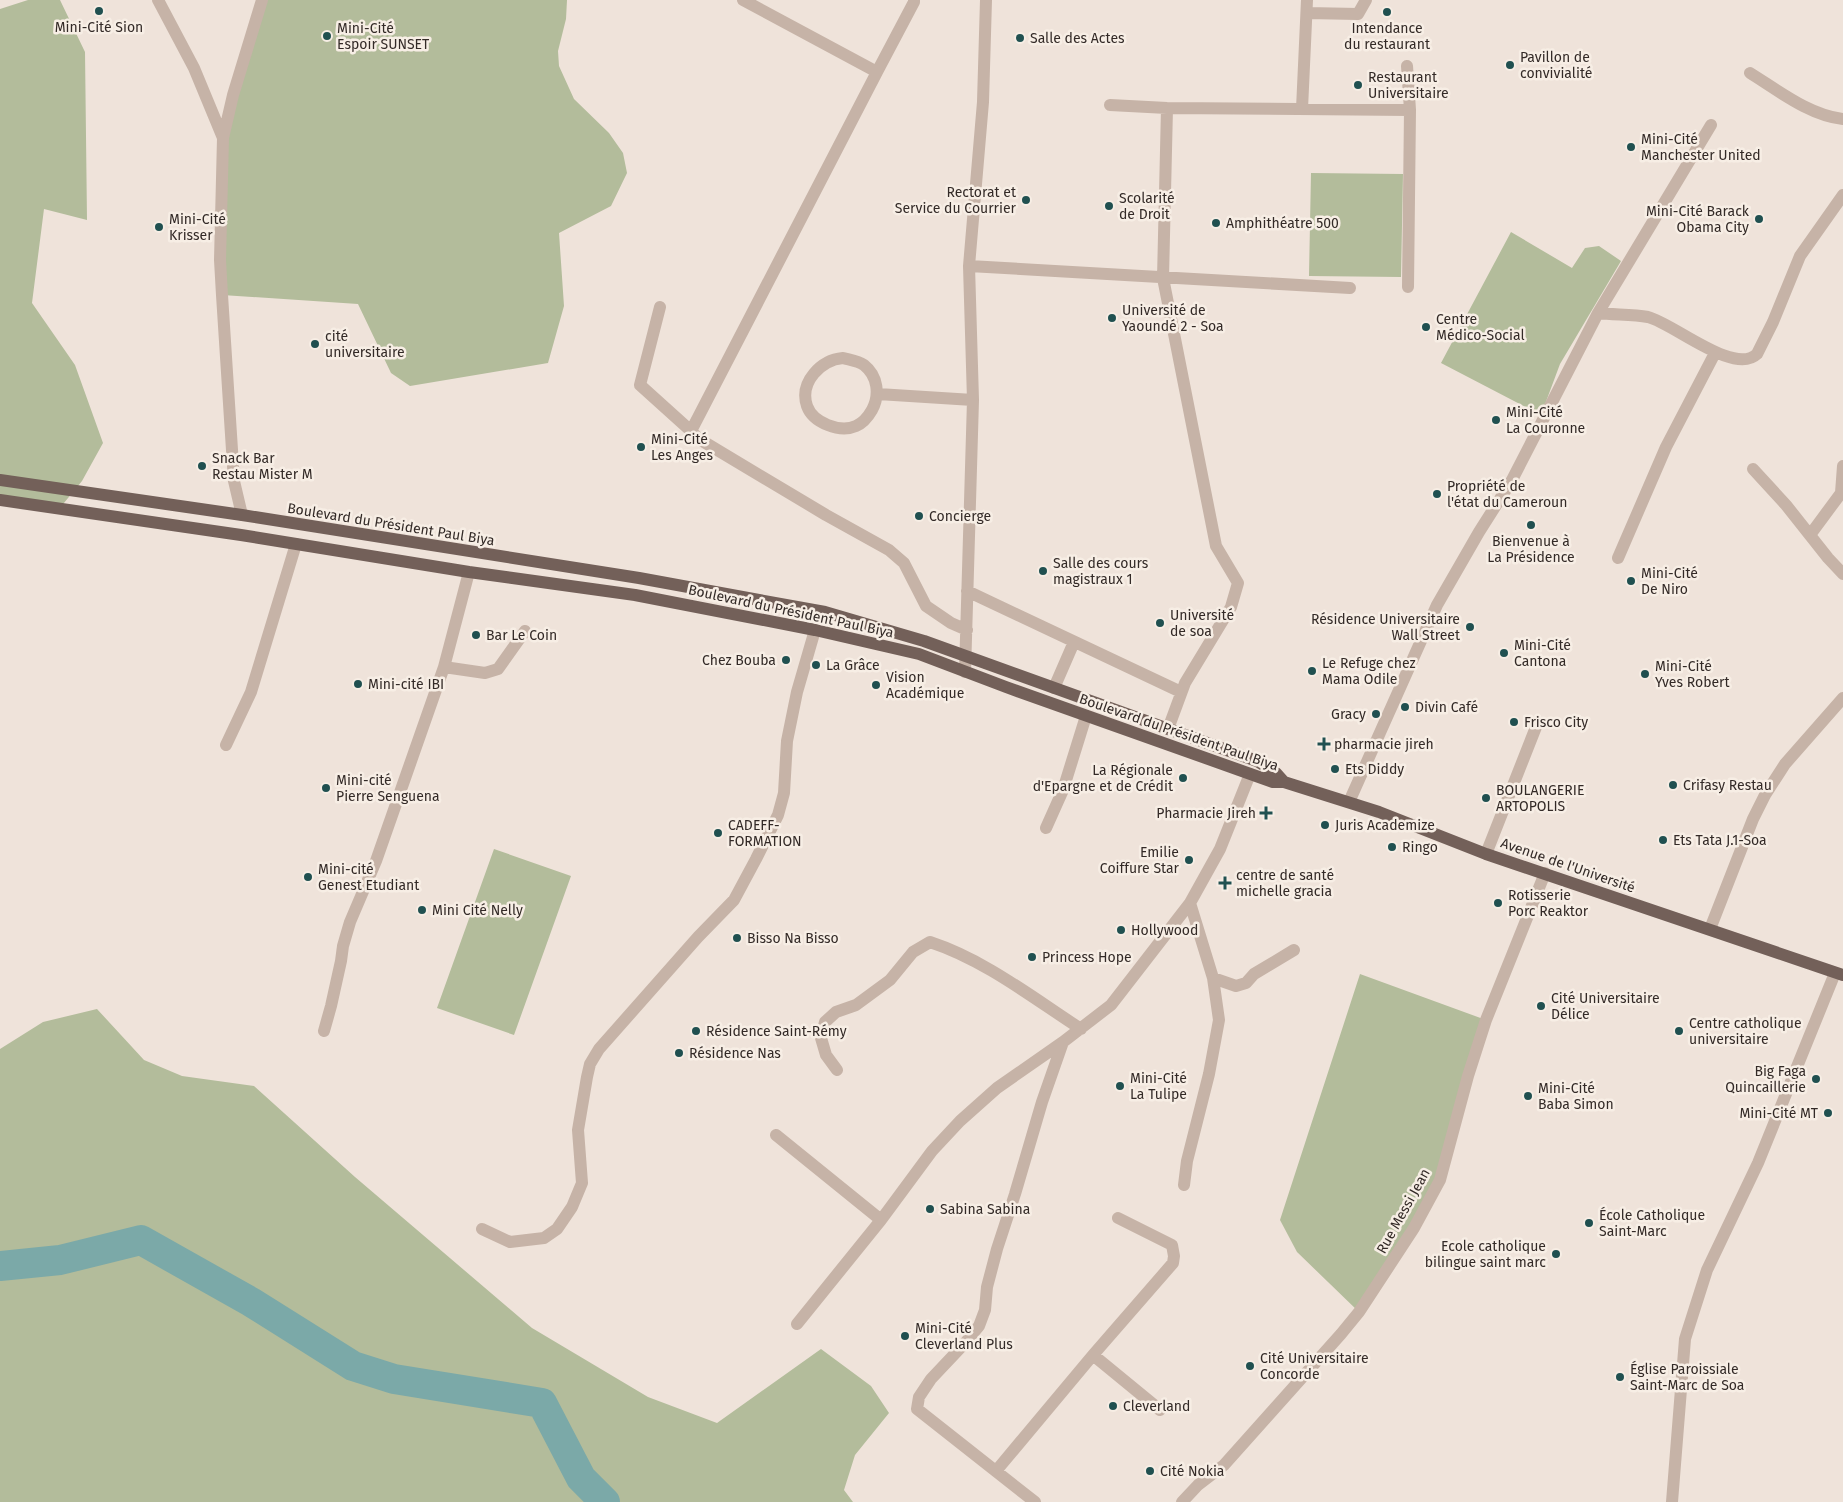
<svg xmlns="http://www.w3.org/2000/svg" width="1843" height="1502" font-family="'Fira Sans',sans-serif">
  <rect width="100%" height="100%" fill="#efe3da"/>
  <path fill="#b3bc9b" d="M28,0H60L85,52L87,220L44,209L32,303L75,365L103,443L82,481L59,509L0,500V9Z
    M262,0H567L566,19L558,51L559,66L574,99L609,133L623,153L627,173L611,206L559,233L564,306L548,363L410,386L391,373L358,304L222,295V148Z
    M1311,173L1403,174L1401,277L1309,276Z
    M1511,232L1572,268L1585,248L1599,246L1621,261L1560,364L1541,415L1441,363Z
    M494,849L571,876L514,1035L437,1008Z
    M1360,974L1486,1020L1440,1180L1359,1312L1297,1252L1280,1220Z
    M97,1009L144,1060L182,1076L254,1086L355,1177L532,1328L648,1397L717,1423L821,1349L871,1386L889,1413L855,1455L844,1490L853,1502H0V1049L43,1022Z"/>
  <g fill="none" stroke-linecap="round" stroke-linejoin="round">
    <path stroke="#7ba9a8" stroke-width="30" d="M0,1266L60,1260L141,1240L251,1302L353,1366L394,1379L542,1403L581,1478L605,1502"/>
    <path stroke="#c6b3a7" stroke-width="12" d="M158,0L194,68L223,138
      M743,0L877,72L691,431L699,439L826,515L889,550L904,563L926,606L951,623L967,630
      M1307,13L1358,14L1366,0
      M1407,66L1410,110L1408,287
      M877,72L914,2V0
      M1750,73C1779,91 1809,115 1843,119
      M1110,105L1167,108L1410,110
      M1167,108L1163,278L1216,546L1238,583L1231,607L1185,683L1168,729
      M1302,109L1307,0
      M969,266L1350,288
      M660,307L640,385L691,431
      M1598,313C1614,315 1632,314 1648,317C1673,323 1734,376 1757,354L1773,322L1800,256L1843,195
      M843,358C850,360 858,361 864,365C878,376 880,395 872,410C868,417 863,423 856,426C840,433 813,423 807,406C799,382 821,360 843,358Z
      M878,394L973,400
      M1753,469L1786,505L1828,558L1843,574
      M242,515L234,481L222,295L220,260L223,138L233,95L262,0
      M1810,535L1841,493L1843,466
      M1618,558L1666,447L1715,353
      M967,591L1181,692
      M444,667L485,673L498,669L525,631
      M965,672L973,400L969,266L983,102L986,0
      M1054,688L1074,642
      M226,745L251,692L296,544
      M1349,802L1437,605L1479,532L1512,480L1598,313L1711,125
      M1046,828L1063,790L1086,716
      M1486,854L1536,727
      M1710,929L1753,819L1765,795L1785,764L1843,698
      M1213,978L1236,986L1246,983L1254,974L1294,950
      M324,1031L331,1006L341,961L343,946L350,922L376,861L444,667L469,572
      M837,1070L826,1055L821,1038L825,1022L836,1012L856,1005L890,980L913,952L930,942C985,960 1033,998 1081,1029
      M776,1135L881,1220
      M1184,1185L1187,1161L1209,1074L1219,1020L1213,978L1190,903
      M482,1229L510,1242L544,1238L557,1229L572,1207L582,1183L578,1130L587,1077L590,1064L599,1049L698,937L734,900L756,859L778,815L784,793L787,741L797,692L815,630
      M797,1324L881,1220L932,1151L960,1121L997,1088L1063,1042
      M1093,1355L1160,1410
      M996,1471L1093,1355L1173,1263L1174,1256L1172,1245L1118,1218
      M1035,1502L917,1409L919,1397L931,1379L965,1343L979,1326L985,1310L987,1287L997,1249L1015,1194L1042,1102L1063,1042L1111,1005L1190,903L1220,849L1250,774
      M1182,1502L1198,1485L1224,1465L1341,1334L1359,1312L1414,1228L1440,1180L1468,1076L1486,1020L1545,873
      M1672,1502L1685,1339L1707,1270L1758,1163L1835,973"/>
    <path stroke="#736059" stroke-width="12" d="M0,480L242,515L639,578L825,612L924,641L1257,761L1276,773L1284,782
      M0,500L241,535L469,572L635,595L815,630L919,654L1006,687L1273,782H1284L1379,812L1486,854L1843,975"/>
  </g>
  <g fill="#205050" stroke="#f7eee5" stroke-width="2">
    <circle cx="99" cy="11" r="5"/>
    <circle cx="1387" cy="12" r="5"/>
    <circle cx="327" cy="36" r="5"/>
    <circle cx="1020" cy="38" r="5"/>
    <circle cx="1510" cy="65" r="5"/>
    <circle cx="1358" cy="85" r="5"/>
    <circle cx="1631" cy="147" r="5"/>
    <circle cx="1026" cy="200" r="5"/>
    <circle cx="1109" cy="206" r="5"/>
    <circle cx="1759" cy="219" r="5"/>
    <circle cx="1216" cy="223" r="5"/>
    <circle cx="159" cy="227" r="5"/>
    <circle cx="1112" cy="318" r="5"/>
    <circle cx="1426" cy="327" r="5"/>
    <circle cx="315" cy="344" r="5"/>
    <circle cx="1496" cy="420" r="5"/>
    <circle cx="641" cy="447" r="5"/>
    <circle cx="202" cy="466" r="5"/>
    <circle cx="1437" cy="494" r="5"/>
    <circle cx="919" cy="516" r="5"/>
    <circle cx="1531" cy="525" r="5"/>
    <circle cx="1043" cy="571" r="5"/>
    <circle cx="1631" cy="581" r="5"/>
    <circle cx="1160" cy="623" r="5"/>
    <circle cx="1470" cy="627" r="5"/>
    <circle cx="476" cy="635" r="5"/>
    <circle cx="1504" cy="653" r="5"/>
    <circle cx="786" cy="660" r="5"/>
    <circle cx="816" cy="665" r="5"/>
    <circle cx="1312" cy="671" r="5"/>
    <circle cx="1645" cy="674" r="5"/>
    <circle cx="358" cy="684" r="5"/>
    <circle cx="876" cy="685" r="5"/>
    <circle cx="1405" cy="707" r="5"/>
    <circle cx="1376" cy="714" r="5"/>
    <circle cx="1514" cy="722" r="5"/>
    <path d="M1321.5 736.5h5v5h5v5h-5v5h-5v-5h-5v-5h5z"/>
    <circle cx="1335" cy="769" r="5"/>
    <circle cx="1183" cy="778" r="5"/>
    <circle cx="1673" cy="785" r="5"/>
    <circle cx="326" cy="788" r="5"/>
    <circle cx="1486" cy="798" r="5"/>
    <path d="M1263.5 805.5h5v5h5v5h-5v5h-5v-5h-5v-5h5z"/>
    <circle cx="1325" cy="825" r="5"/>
    <circle cx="718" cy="833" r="5"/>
    <circle cx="1663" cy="840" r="5"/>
    <circle cx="1392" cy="847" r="5"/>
    <circle cx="1189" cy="860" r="5"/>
    <circle cx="308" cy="877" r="5"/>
    <path d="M1222.5 875.5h5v5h5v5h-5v5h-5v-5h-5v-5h5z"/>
    <circle cx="1498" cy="903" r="5"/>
    <circle cx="422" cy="910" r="5"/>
    <circle cx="1121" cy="930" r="5"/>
    <circle cx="737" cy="938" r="5"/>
    <circle cx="1032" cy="957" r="5"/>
    <circle cx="1541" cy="1006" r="5"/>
    <circle cx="696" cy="1031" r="5"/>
    <circle cx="1679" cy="1031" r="5"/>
    <circle cx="679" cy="1053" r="5"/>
    <circle cx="1816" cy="1079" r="5"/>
    <circle cx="1120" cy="1086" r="5"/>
    <circle cx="1528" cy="1096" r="5"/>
    <circle cx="1828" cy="1113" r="5"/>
    <circle cx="930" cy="1209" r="5"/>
    <circle cx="1589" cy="1223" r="5"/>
    <circle cx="1556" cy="1254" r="5"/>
    <circle cx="905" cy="1336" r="5"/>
    <circle cx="1250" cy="1366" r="5"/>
    <circle cx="1620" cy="1377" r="5"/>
    <circle cx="1113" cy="1406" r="5"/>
    <circle cx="1150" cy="1471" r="5"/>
  </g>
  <g text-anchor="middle" stroke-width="5" stroke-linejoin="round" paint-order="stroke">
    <g font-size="14" fill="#332a27" stroke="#f7eee5" text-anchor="start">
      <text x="99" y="32" text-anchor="middle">Mini-Cité Sion</text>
      <text x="337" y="33">Mini-Cité<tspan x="337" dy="16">Espoir SUNSET</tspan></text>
      <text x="1387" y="33" text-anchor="middle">Intendance<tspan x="1387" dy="16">du restaurant</tspan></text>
      <text x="1030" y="43">Salle des Actes</text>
      <text x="1520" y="62">Pavillon de<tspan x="1520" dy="16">convivialité</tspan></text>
      <text x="1368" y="82">Restaurant<tspan x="1368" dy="16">Universitaire</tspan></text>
      <text x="1641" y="144">Mini-Cité<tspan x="1641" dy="16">Manchester United</tspan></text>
      <text x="1016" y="197" text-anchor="end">Rectorat et<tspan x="1016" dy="16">Service du Courrier</tspan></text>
      <text x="1119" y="203">Scolarité<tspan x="1119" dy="16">de Droit</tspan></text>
      <text x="1749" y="216" text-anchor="end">Mini-Cité Barack<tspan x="1749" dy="16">Obama City</tspan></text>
      <text x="169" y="224">Mini-Cité<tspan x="169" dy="16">Krisser</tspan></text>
      <text x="1226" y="228">Amphithéatre 500</text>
      <text x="1122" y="315">Université de<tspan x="1122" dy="16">Yaoundé 2 - Soa</tspan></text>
      <text x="1436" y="324">Centre<tspan x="1436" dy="16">Médico-Social</tspan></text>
      <text x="325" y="341">cité<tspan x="325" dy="16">universitaire</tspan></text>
      <text x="1506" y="417">Mini-Cité<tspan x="1506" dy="16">La Couronne</tspan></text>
      <text x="651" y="444">Mini-Cité<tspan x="651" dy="16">Les Anges</tspan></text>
      <text x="212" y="463">Snack Bar<tspan x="212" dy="16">Restau Mister M</tspan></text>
      <text x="1447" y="491">Propriété de<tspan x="1447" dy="16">l'état du Cameroun</tspan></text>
      <text x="929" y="521">Concierge</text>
      <text x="1531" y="546" text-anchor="middle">Bienvenue à<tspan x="1531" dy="16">La Présidence</tspan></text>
      <text x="1053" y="568">Salle des cours<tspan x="1053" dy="16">magistraux 1</tspan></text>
      <text x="1641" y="578">Mini-Cité<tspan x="1641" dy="16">De Niro</tspan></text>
      <text x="1170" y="620">Université<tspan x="1170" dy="16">de soa</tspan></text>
      <text x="1460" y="624" text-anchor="end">Résidence Universitaire<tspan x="1460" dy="16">Wall Street</tspan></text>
      <text x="486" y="640">Bar Le Coin</text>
      <text x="1514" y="650">Mini-Cité<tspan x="1514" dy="16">Cantona</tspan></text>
      <text x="776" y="665" text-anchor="end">Chez Bouba</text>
      <text x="1322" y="668">Le Refuge chez<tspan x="1322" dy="16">Mama Odile</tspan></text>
      <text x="826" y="670">La Grâce</text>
      <text x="1655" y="671">Mini-Cité<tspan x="1655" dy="16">Yves Robert</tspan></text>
      <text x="886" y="682">Vision<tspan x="886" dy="16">Académique</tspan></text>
      <text x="368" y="689">Mini-cité IBI</text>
      <text x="1415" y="712">Divin Café</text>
      <text x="1366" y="719" text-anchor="end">Gracy</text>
      <text x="1524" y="727">Frisco City</text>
      <text x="1334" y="749">pharmacie jireh</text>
      <text x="1345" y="774">Ets Diddy</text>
      <text x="1173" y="775" text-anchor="end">La Régionale<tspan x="1173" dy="16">d'Epargne et de Crédit</tspan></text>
      <text x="336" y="785">Mini-cité<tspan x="336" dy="16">Pierre Senguena</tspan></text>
      <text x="1683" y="790">Crifasy Restau</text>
      <text x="1496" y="795">BOULANGERIE<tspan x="1496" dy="16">ARTOPOLIS</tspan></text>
      <text x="1256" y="818" text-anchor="end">Pharmacie Jireh</text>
      <text x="728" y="830">CADEFF-<tspan x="728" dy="16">FORMATION</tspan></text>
      <text x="1335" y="830">Juris Academize</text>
      <text x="1673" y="845">Ets Tata J.1-Soa</text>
      <text x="1402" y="852">Ringo</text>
      <text x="1179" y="857" text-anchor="end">Emilie<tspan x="1179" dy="16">Coiffure Star</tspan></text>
      <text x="318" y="874">Mini-cité<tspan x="318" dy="16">Genest Etudiant</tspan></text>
      <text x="1236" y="880">centre de santé<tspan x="1236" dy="16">michelle gracia</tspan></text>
      <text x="1508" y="900">Rotisserie<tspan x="1508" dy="16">Porc Reaktor</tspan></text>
      <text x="432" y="915">Mini Cité Nelly</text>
      <text x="1131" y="935">Hollywood</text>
      <text x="747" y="943">Bisso Na Bisso</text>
      <text x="1042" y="962">Princess Hope</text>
      <text x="1551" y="1003">Cité Universitaire<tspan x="1551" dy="16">Délice</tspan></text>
      <text x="1689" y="1028">Centre catholique<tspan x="1689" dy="16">universitaire</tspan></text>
      <text x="706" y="1036">Résidence Saint-Rémy</text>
      <text x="689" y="1058">Résidence Nas</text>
      <text x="1806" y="1076" text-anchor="end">Big Faga<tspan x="1806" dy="16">Quincaillerie</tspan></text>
      <text x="1130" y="1083">Mini-Cité<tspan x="1130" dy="16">La Tulipe</tspan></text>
      <text x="1538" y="1093">Mini-Cité<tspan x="1538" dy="16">Baba Simon</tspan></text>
      <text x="1818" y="1118" text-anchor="end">Mini-Cité MT</text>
      <text x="940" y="1214">Sabina Sabina</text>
      <text x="1599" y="1220">École Catholique<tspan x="1599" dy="16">Saint-Marc</tspan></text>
      <text x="1546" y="1251" text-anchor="end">Ecole catholique<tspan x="1546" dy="16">bilingue saint marc</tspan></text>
      <text x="915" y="1333">Mini-Cité<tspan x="915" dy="16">Cleverland Plus</tspan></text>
      <text x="1260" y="1363">Cité Universitaire<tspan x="1260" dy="16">Concorde</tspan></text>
      <text x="1630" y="1374">Église Paroissiale<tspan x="1630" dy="16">Saint-Marc de Soa</tspan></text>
      <text x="1123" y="1411">Cleverland</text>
      <text x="1160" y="1476">Cité Nokia</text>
    </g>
    <g font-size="14" fill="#332a27" stroke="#f7eee5">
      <text transform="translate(391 524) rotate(9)" y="5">Boulevard du Président Paul Biya</text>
      <text transform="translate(791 611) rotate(12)" y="5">Boulevard du Président Paul Biya</text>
      <text transform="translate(1179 732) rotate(19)" y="5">Boulevard du Président Paul Biya</text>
      <text transform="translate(1568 865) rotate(19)" y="5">Avenue de l'Université</text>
      <text transform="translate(1403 1211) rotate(-61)" y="5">Rue Messi Jean</text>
    </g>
  </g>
</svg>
